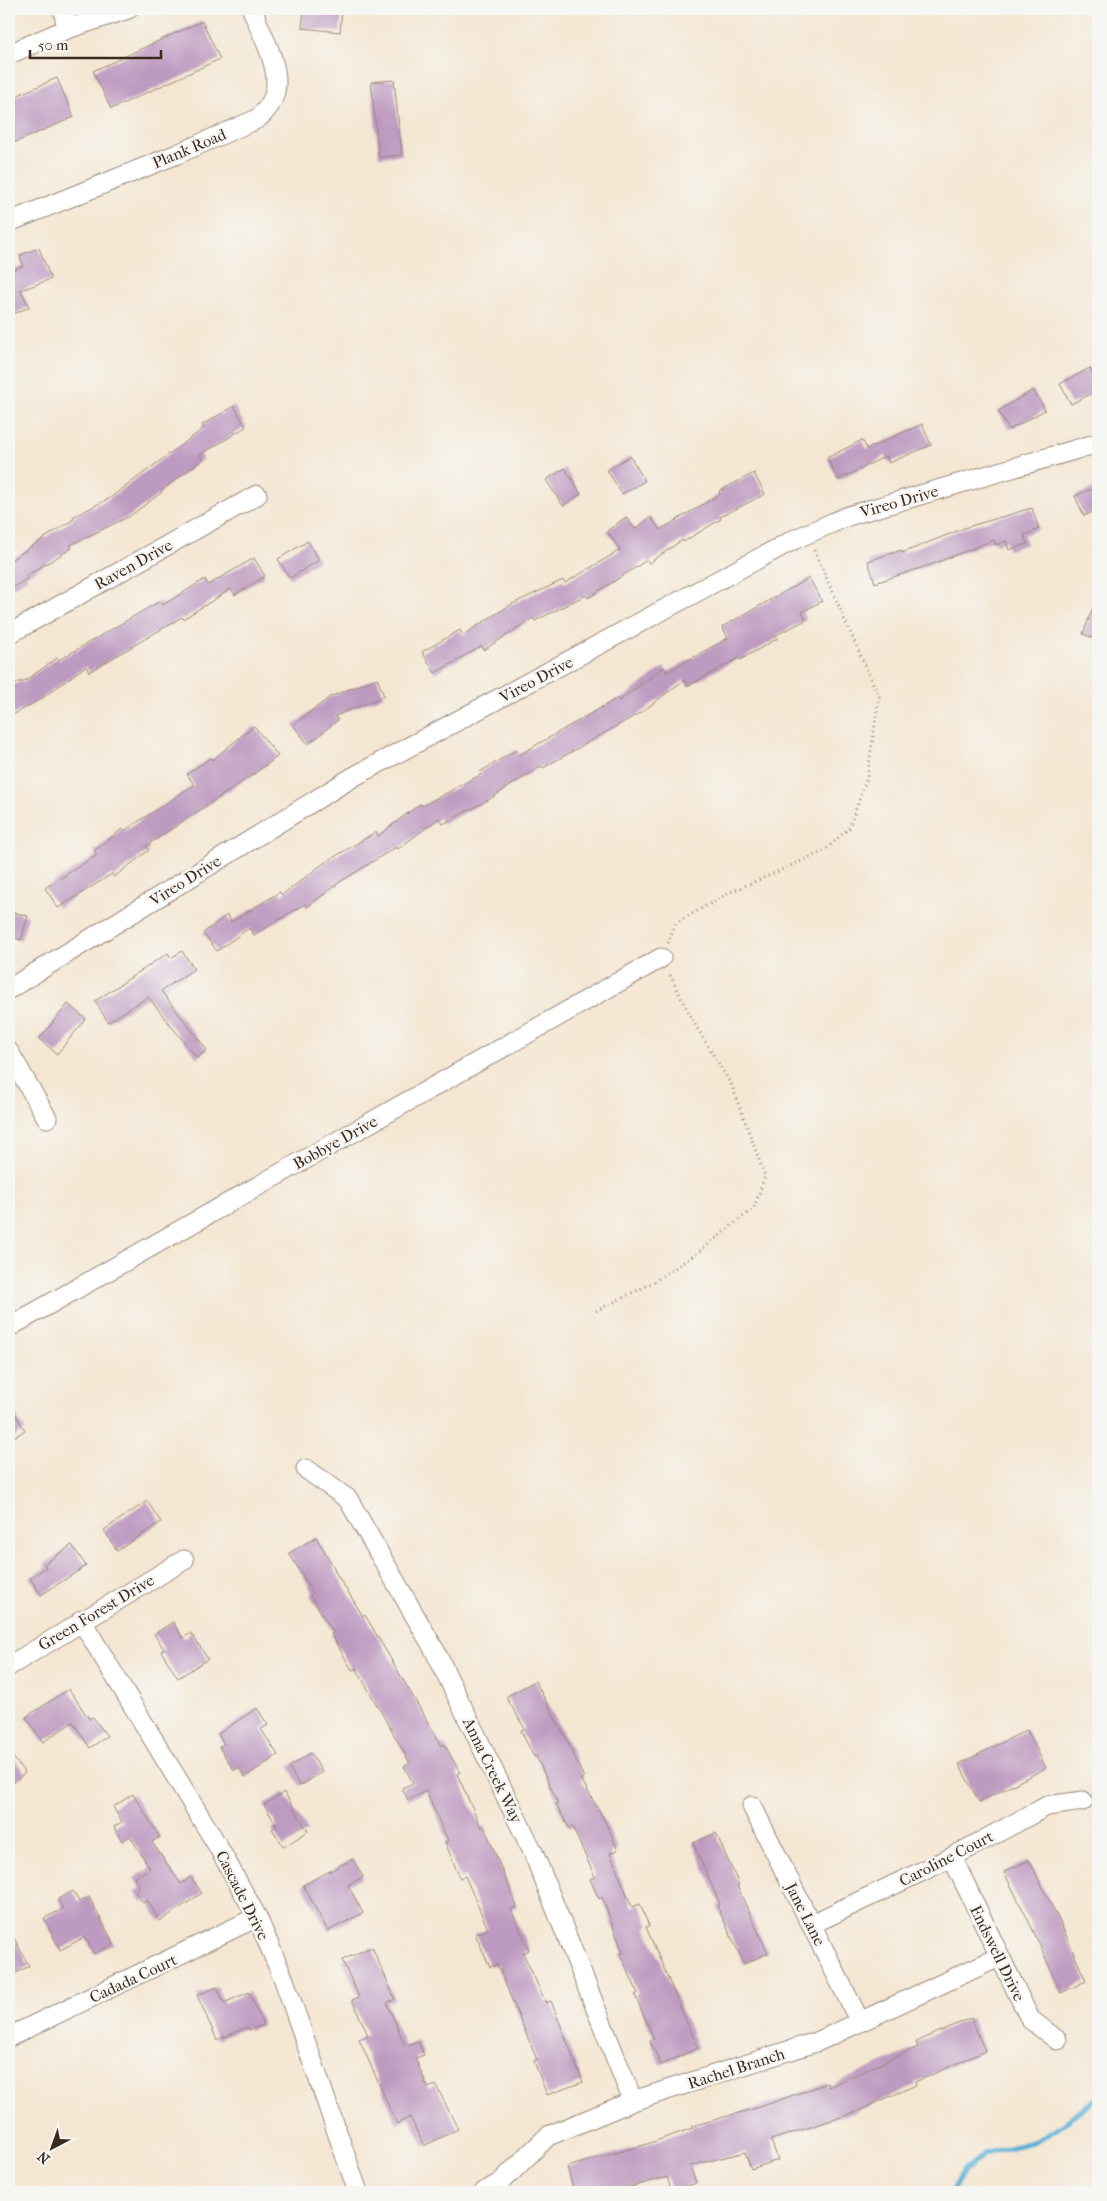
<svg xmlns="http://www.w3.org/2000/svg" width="1107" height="2201" font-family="'IM FELL French Canon',serif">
  <rect width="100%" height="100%" fill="#f6f6f2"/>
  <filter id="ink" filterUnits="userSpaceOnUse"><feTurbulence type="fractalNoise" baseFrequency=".02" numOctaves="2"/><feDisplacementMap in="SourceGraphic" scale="10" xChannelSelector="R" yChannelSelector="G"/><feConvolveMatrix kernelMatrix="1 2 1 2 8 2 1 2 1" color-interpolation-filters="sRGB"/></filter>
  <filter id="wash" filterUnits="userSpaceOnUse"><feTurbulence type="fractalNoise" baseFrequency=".0096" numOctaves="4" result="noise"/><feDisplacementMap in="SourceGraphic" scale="20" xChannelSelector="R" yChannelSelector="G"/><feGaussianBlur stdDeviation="1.12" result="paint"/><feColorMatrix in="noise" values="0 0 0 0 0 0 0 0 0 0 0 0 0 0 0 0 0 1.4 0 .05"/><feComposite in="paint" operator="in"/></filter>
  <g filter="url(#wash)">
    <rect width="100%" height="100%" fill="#f4e6d2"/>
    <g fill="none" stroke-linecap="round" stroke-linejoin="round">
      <path stroke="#5bb0d7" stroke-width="5" d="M952,2192L964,2171L984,2154L1036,2141L1066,2122L1098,2097"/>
    </g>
    <g id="blocks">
      <path fill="#bd9ac0" d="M304,9H342L340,32L302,28Z
        M202,21L220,59L111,109L93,71Z
        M57,78L74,117L9,145V99Z
        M394,80L402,155L379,157L371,82Z
        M39,248L51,279L21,290L29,307L9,316V262L12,270L23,266L20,255Z
        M1090,368L1098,385V390L1071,404L1060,384Z
        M1033,390L1045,410L1009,430L998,411Z
        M234,406L246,427L200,455L203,459L161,491L162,492L130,516L70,545L72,548L26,576L28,578L9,590V561L74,519L73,517L110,498L204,428L202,425Z
        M922,424L931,445L889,463L886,456L838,480L827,458L862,440L867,449Z
        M630,456L645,481L622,494L607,470Z
        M565,468L581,494L563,506L546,480Z
        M754,473L765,494L720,517L721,519L683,542L682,540L649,563L647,560L588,598L586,595L535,621L533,618L484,650L482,646L435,673L422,652L460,630L463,635L510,605L563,580L565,583L620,550L607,531L626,517L635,529L651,517L660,530L720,494L719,491Z
        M1098,486V509L1084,516L1075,496Z
        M1032,508L1039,529L1024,535L1027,544L1009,550L1006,541L996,545L994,540L930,565L875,583L868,561L902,550V553L967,527Z
        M308,541L319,560L290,578L278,559Z
        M254,558L265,576L235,595L231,589L183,619L182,617L89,672L86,666L41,699L9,717V688L21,681L22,683L57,658L59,660L160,601L163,605L205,579L208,585Z
        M809,578L822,601L802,612L806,620L776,635L778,638L740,660L739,658L688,686L684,680L643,711L543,768L541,766L490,799L443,824L439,818L398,849L396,847L340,882L307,907L305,904L254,935L249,928L217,951L203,933L227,915L231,922L280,892L282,895L324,863L376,832L378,836L420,804L422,806L482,774L480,772L516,750L519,755L618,698L619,701L664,667L667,672L728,638L722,627Z
        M1097,597H1098V640L1083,634Z
        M377,678L384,696L335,716L338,720L308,744L293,725L330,697Z
        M254,726L278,756L254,774L146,846L149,850L114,877L112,874L58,908L45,888L97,855L94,851L122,829L124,831L194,785L187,774L210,758L212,760Z
        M9,911L28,916L21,940L9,936Z
        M182,951L194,969L161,991L207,1050L197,1058L148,997L108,1022L95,1001L168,953L171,958Z
        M68,1004L86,1019L57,1054L39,1039Z
        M9,1404L25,1430L9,1441Z
        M147,1501L161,1522L117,1551L104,1530Z
        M316,1537L335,1569L334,1570L363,1616L365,1615L442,1746L444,1744L460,1772L457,1774L481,1827L484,1826L517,1907L511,1909L529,1950L523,1953L546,2003L551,2001L583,2082L547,2095L534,2061L537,2060L497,1964L490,1967L475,1934L488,1929L465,1876L460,1878L445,1842L448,1841L426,1791L408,1800L402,1788L413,1783L404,1766L410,1763L356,1668L352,1670L331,1634L334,1633L310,1595L313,1593L289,1553Z
        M72,1545L86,1566L41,1595L30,1578L46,1567L44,1564Z
        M173,1622L183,1638L191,1633L208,1659L178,1678L161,1651L164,1649L154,1634Z
        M535,1681L567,1740L584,1778L581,1779L606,1823L618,1850L610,1853L632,1907L640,1904L649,1926L646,1927L698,2048L661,2065L650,2041L654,2039L635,1995L638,1993L620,1954L623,1953L602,1897L599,1899L590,1879L595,1877L572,1826L569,1828L556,1804L558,1803L536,1756L534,1757L521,1731L525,1729L506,1697Z
        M69,1689L89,1719L93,1717L107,1736L90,1748L73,1722L43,1742L26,1717Z
        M257,1708L268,1725L261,1729L278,1755L245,1777L239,1768L234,1770L219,1747L224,1744L218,1734Z
        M1027,1730L1046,1768L979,1802L959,1764Z
        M9,1752L25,1773L9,1786Z
        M311,1753L322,1772L300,1786L289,1767Z
        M284,1792L308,1831L284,1847L272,1829L277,1826L264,1805Z
        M133,1794L160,1837L152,1842L181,1884L191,1877L202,1893L160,1921L147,1900L143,1903L135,1891L140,1888L134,1878L150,1868L130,1836L122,1841L114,1827L122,1822L113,1807Z
        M716,1833L739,1885L737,1886L768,1953L744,1964L717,1906L720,1904L693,1843Z
        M353,1859L363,1877L348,1885L363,1913L328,1931L303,1885Z
        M1029,1860L1061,1924L1086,1981L1061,1993L1032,1928L1004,1872Z
        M73,1891L79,1902L89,1897L114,1944L94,1954L85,1937L60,1950L44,1918L63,1909L58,1899Z
        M9,1929L29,1966L9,1977Z
        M372,1947L395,1999L387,2003L405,2046L418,2041L424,2055L415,2058L428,2088L436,2085L458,2129L424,2146L410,2117L397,2124L359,2039L368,2035L352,2000L359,1997L342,1960Z
        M217,1987L224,2003L249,1992L263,2025L249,2030L248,2027L217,2040L197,1995Z
        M971,2018L985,2051L915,2082L916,2085L853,2113L771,2140L778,2160L751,2169L745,2152L690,2166L696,2183L672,2192L667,2177L612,2192H574L567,2167L647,2144L693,2128L692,2126L760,2107L827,2083L828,2087L918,2047L916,2042Z"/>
    </g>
  </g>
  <g filter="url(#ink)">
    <use href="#blocks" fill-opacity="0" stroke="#988878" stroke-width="1"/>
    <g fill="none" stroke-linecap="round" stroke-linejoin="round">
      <g stroke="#988878" stroke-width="21">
        <path id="minor" d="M63,9L67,29
          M9,54L67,29L128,9
          M9,222L175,155L257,119C296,88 265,45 252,9
          M9,634L257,495
          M9,989L353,777L793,540L848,516L1098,443
          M9,1052L47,1118
          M9,1327L661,958
          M306,1469L348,1499L434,1649L533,1852L633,2101
          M81,1620L216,1843L257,1917L284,1980L358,2192
          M9,1666L184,1560
          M752,1806L860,2022
          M952,1857L1030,2019L1057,2040
          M812,1924L952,1857L1047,1806L1083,1801
          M9,2037L257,1917
          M484,2192L500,2183L548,2136L633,2101L819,2041L999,1957"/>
      </g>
      <path stroke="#988878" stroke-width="3" stroke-dasharray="1 4" stroke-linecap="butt" d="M668,943L676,923L731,892L824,851L849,828L867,778L879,697L814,550
        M596,1311L652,1283L696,1254L754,1208L765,1176L732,1086L693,1021L669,973"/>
      <use href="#minor" stroke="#fff" stroke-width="19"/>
    </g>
  </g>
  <g text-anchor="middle" stroke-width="5" stroke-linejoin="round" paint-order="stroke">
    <g font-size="16" fill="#3b2a1e" stroke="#f6f6f2">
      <text transform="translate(189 148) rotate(-23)" y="6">Plank Road</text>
      <text transform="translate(899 501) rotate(-16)" y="6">Vireo Drive</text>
      <text transform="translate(133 564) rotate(-29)" y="6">Raven Drive</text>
      <text transform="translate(536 679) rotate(-28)" y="6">Vireo Drive</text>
      <text transform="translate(185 880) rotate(-32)" y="6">Vireo Drive</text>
      <text transform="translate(335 1142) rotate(-29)" y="6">Bobbye Drive</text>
      <text transform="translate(96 1612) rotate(-31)" y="6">Green Forest Drive</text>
      <text transform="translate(493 1770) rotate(64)" y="6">Anna Creek Way</text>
      <text transform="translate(946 1858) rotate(-27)" y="6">Caroline Court</text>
      <text transform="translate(243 1895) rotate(63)" y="6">Cascade Drive</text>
      <text transform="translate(806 1914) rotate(63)" y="6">Jane Lane</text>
      <text transform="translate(998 1953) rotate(64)" y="6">Endswell Drive</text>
      <text transform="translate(133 1978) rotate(-25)" y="6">Cadada Court</text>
      <text transform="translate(736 2068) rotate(-18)" y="6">Rachel Branch</text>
    </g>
  </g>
  <rect width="1107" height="2201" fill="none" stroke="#f6f6f2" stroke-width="30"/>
  <g transform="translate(52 2148) rotate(221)" stroke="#f6f6f2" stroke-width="4" paint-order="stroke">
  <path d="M0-4L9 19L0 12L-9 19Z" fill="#3b2a1e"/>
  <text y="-8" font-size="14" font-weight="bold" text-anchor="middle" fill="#3b2a1e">N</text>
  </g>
  <path d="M30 50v8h131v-8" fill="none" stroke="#3b2a1e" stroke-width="2.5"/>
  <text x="38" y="50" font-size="15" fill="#3b2a1e" stroke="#f6f6f2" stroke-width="4" paint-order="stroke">50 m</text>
</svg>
